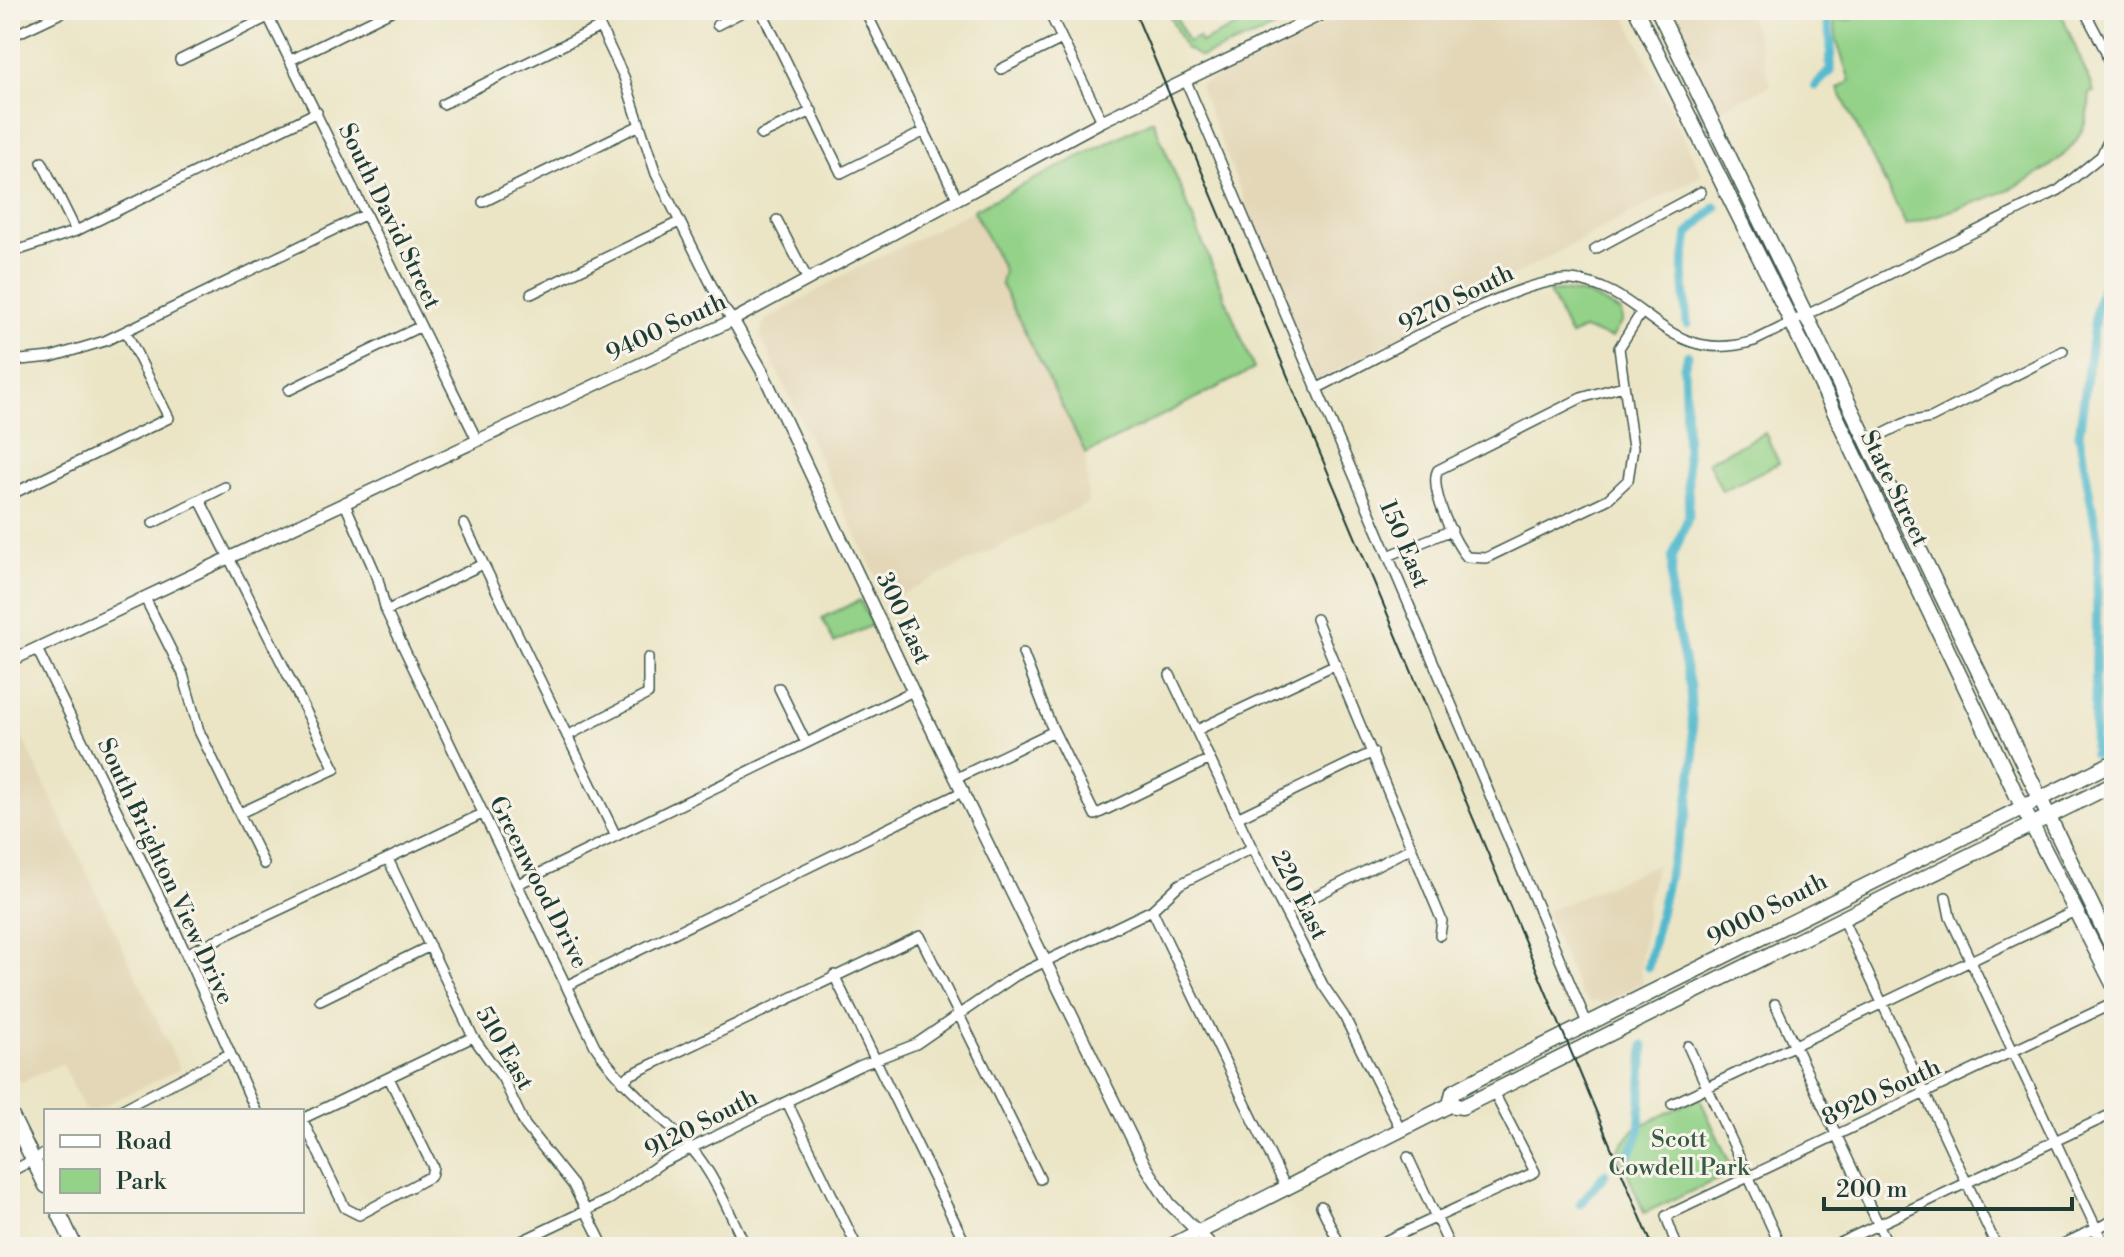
<svg xmlns="http://www.w3.org/2000/svg" width="2124" height="1257" font-family="'Libre Bodoni',serif">
  <rect width="100%" height="100%" fill="#f7f3e8"/>
  <filter id="ink" filterUnits="userSpaceOnUse"><feTurbulence type="fractalNoise" baseFrequency=".0125" numOctaves="2"/><feDisplacementMap in="SourceGraphic" scale="16" xChannelSelector="R" yChannelSelector="G"/><feConvolveMatrix kernelMatrix="1 2 1 2 8 2 1 2 1" color-interpolation-filters="sRGB"/></filter>
  <filter id="wash" filterUnits="userSpaceOnUse"><feTurbulence type="fractalNoise" baseFrequency=".006" numOctaves="4" result="noise"/><feDisplacementMap in="SourceGraphic" scale="32" xChannelSelector="R" yChannelSelector="G"/><feGaussianBlur stdDeviation="1.8" result="paint"/><feColorMatrix in="noise" values="0 0 0 0 0 0 0 0 0 0 0 0 0 0 0 0 0 1.4 0 .05"/><feComposite in="paint" operator="in"/></filter>
  <g filter="url(#wash)">
    <rect width="100%" height="100%" fill="#ebe5c6"/>
    <path fill="#e3d7b7" d="M1355,10H1623L1702,175L1315,382L1199,85Z
      M1674,10H1749L1771,85L1718,110Z
      M1153,120L1254,369L1086,454L1088,503L888,601L760,335L765,321L844,275Z
      M10,711L180,1069L92,1111H85L62,1063L20,1083L10,1062Z
      M1657,864L1648,900L1640,971L1644,983L1606,1002H1589L1580,994L1545,912Z"/>
    <path fill="#93d288" stroke="#59885e" stroke-width="2" d="M1167,10H1173L1188,42L1198,37L1201,43L1270,10H1306L1263,33L1201,57L1185,48Z
      M1854,10H2060L2094,92L2089,93C2097,176 1967,204 1906,225L1838,89L1850,81L1837,42L1834,20L1853,19Z
      M1153,120L1254,369L1086,454L1001,284L1004,270L973,210Z
      M1562,291L1589,295L1621,312L1622,321L1612,338L1583,329L1570,336L1549,292Z
      M1765,433L1779,463L1722,491L1708,461Z
      M860,600L872,625L834,643L822,618Z
      M1699,1097L1734,1172L1644,1213L1618,1150L1634,1129Z"/>
    <g fill="none" stroke-linecap="round" stroke-linejoin="round">
      <path stroke="#51b9ce" stroke-width="9" d="M1815,86L1830,71L1831,43L1825,10
        M1687,324L1683,271L1688,234L1716,207
        M2094,754L2098,540L2079,434L2095,318L2114,237
        M1648,967L1672,860L1687,813L1694,758L1690,687L1671,599L1672,558L1689,516L1684,367L1688,355
        M1628,1157L1639,1133L1644,1045
        M1580,1204L1605,1174"/>
    </g>
  </g>
  <g filter="url(#ink)">
    <g fill="none" stroke-linecap="round" stroke-linejoin="round">
      <g stroke="#3e564a" stroke-width="12">
        <path id="minor" d="M265,10L477,440
          M592,10L624,77L656,174L722,306L733,320
          M761,10L841,173L925,131
          M865,10L957,198
          M1048,10L1102,121
          M2084,10L2105,50L2114,79
          M717,25L746,10
          M10,37L67,10
          M180,60L268,17
          M291,60L393,10
          M1001,69L1062,39
          M1186,81L1587,1023
          M443,104L600,27
          M761,135L812,111
          M42,162L76,231
          M483,202L640,125
          M777,220L808,280
          M1595,249L1701,192
          M10,253L76,231L317,112
          M531,294L679,222
          M10,361L51,357L105,341L366,214
          M1623,386L1581,398L1438,470C1428,486 1454,544 1467,557L1486,558L1608,499L1628,480L1633,448L1619,348L1641,313
          M1316,389C1370,362 1520,275 1572,280C1647,288 1665,368 1754,341L2059,190L2101,156L2114,129
          M289,390L421,326
          M1867,442L1907,422L1931,418L2063,351
          M10,490L12,494L169,418L126,332
          M200,500L335,769L240,813
          M345,504L378,579L386,611L595,1046C622,1087 660,1113 692,1149C716,1177 730,1215 746,1247
          M153,523L225,487
          M464,524L616,836
          M1388,556L1452,530
          M146,600L183,674L199,731L264,864
          M386,611L483,564
          M1316,619L1442,921L1440,935
          M37,649L169,916L256,1111
          M1023,653L1050,723L1095,815L1210,759
          M1170,675L1252,848L1323,985L1344,1016L1401,1130
          M779,688L806,743
          M1197,730L1336,664
          M567,736L648,694V658
          M957,778L1054,731
          M1239,817L1373,752
          M388,859L473,1037L503,1079L525,1125L573,1185L604,1247
          M518,884L913,691
          M1946,897L1950,917L2105,1247
          M1152,910L1287,1190
          M1286,911L1411,848
          M1842,918L1997,1247
          M186,954L482,814
          M834,975L967,1247
          M568,985L964,791
          M320,1000L430,946
          M1775,1004L1889,1247
          M1688,1046L1781,1247
          M389,1078L433,1167L431,1176L359,1215L345,1208L302,1119L473,1037
          M622,1082L630,1075L920,936L1040,1179
          M787,1102L857,1247
          M1672,1104L2073,912
          M119,1111L229,1054
          M1408,1157L1450,1247
          M10,1172L46,1153
          M1321,1206L1341,1247
          M509,1247L610,1199L661,1163L859,1066L916,1044L1015,976L1152,910L1180,884L1252,848
          M1372,1247L1535,1172L1493,1091
          M1677,1247L1666,1216L2114,1003
          M1831,1247L2114,1113
          M2057,1247L2114,1220"/>
      </g>
      <g stroke="#3e564a" stroke-width="14">
        <path id="tertiary" d="M733,320L762,371L913,691L1145,1165L1169,1203L1213,1247
          M10,661L733,320L1102,121L1330,10"/>
      </g>
      <g stroke="#3e564a" stroke-width="17">
        <path id="primary" d="M1636,10L1793,325L2016,794L2114,986
          M1658,10L2114,951
          M1450,1105L1453,1092L1485,1075L2114,762
          M10,1113L46,1186
          M58,1211L75,1247
          M1169,1247L1450,1105L1462,1107L2114,784"/>
      </g>
      <use href="#minor" stroke="#fff" stroke-width="9"/>
      <use href="#tertiary" stroke="#fff" stroke-width="11"/>
      <use href="#primary" stroke="#fff" stroke-width="14"/>
      <path stroke="#1f3d34" stroke-width="2" d="M1134,10L1653,1247"/>
    </g>
  </g>
  <g text-anchor="middle" stroke-width="6" stroke-linejoin="round" paint-order="stroke">
    <g font-size="24" fill="#1f3d34" stroke="#f7f3e8">
      <text transform="translate(390 216) rotate(64)" y="8">South David Street</text>
      <text transform="translate(1456 298) rotate(-26)" y="8">9270 South</text>
      <text transform="translate(666 327) rotate(-25)" y="8">9400 South</text>
      <text transform="translate(1895 488) rotate(64)" y="8">State Street</text>
      <text transform="translate(1405 544) rotate(67)" y="8">150 East</text>
      <text transform="translate(904 618) rotate(65)" y="8">300 East</text>
      <text transform="translate(166 871) rotate(65)" y="8">South Brighton View Drive</text>
      <text transform="translate(539 882) rotate(63)" y="8">Greenwood Drive</text>
      <text transform="translate(1300 895) rotate(63)" y="8">220 East</text>
      <text transform="translate(1767 909) rotate(-27)" y="8">9000 South</text>
      <text transform="translate(505 1048) rotate(60)" y="8">510 East</text>
      <text transform="translate(1881 1092) rotate(-25)" y="8">8920 South</text>
      <text transform="translate(701 1123) rotate(-27)" y="8">9120 South</text>
    </g>
    <g font-size="24" fill="#365b45" stroke="#f7f3e8">
      <text x="1679" y="1147">Scott<tspan x="1679" dy="28">Cowdell Park</tspan></text>
    </g>
  </g>
  <rect width="2124" height="1257" fill="none" stroke="#f7f3e8" stroke-width="40"/>
  <rect x="44" y="1109" width="260" height="104" fill="#f7f3e8" stroke="#a1aaa0" stroke-width="2"/>
  <rect x="60" y="1135" width="40" height="12" fill="#ffffff" stroke="#a1aaa0" stroke-width="2"/>
  <text x="116" y="1149" font-size="24" fill="#1f3d34">Road</text>
  <rect x="60" y="1169" width="40" height="24" fill="#93d288" stroke="#a1aaa0" stroke-width="2"/>
  <text x="116" y="1189" font-size="24" fill="#1f3d34">Park</text>
  <path d="M1824 1197v12h248v-12" fill="none" stroke="#1f3d34" stroke-width="4"/>
  <text x="1836" y="1197" font-size="24" fill="#1f3d34" stroke="#f7f3e8" stroke-width="6" paint-order="stroke">200 m</text>
</svg>
